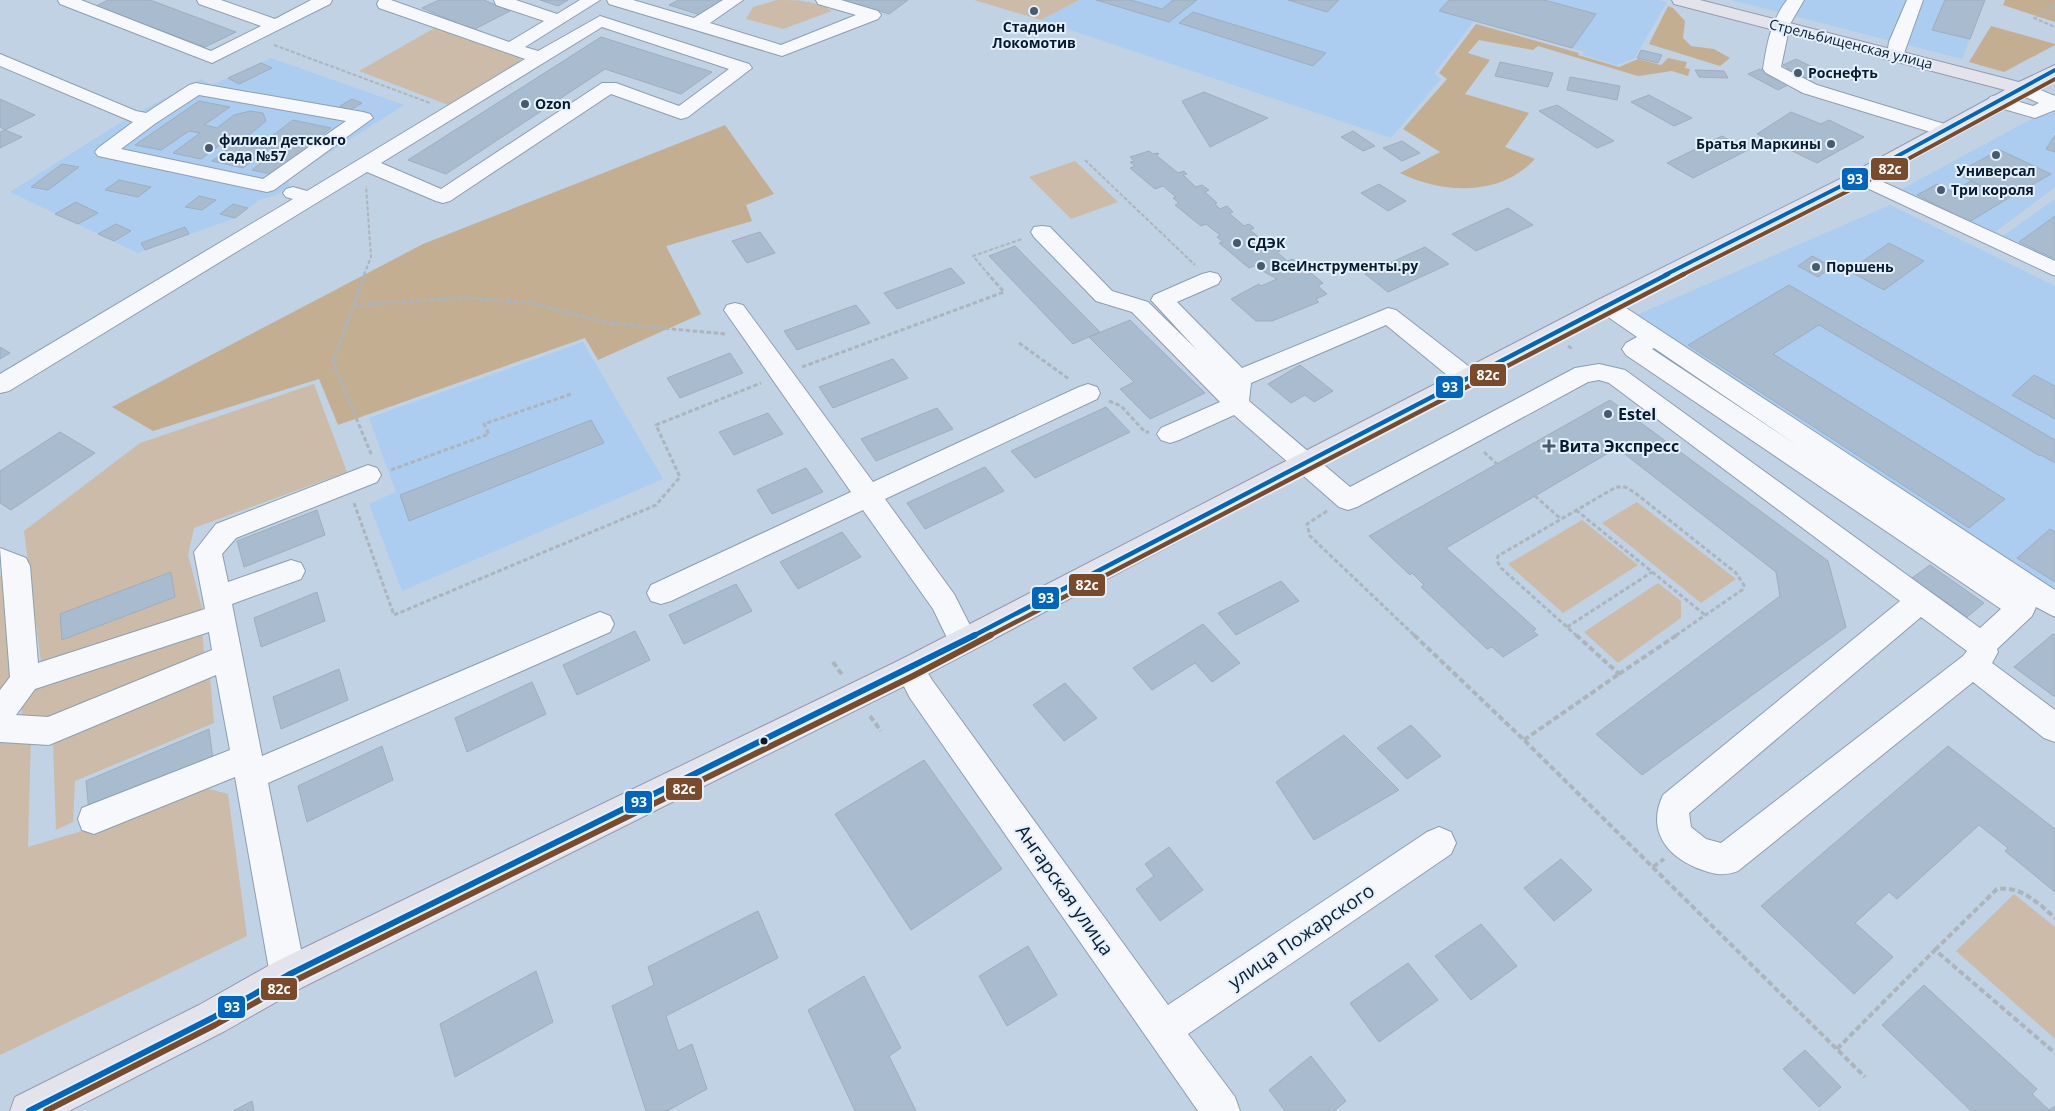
<svg xmlns="http://www.w3.org/2000/svg" width="2055" height="1111" font-family="'Open Sans',sans-serif">
  <rect width="100%" height="100%" fill="#c1d2e4"/>
  <path fill="#accdf0" d="M1079,0H1658L1667,2L1634,59L1616,65L1583,55L1585,52L1474,21L1434,74L1441,79L1391,138L1041,20Z
    M1731,0H1985L1962,59Z
    M271,58L404,105L288,179L290,186L276,195L259,200L235,218L138,253L10,192L131,116L201,79L212,85Z
    M2055,106V187L1987,238L1889,196Z
    M2055,199V270L1996,241Z
    M1890,205L2055,286V590L1634,316Z
    M583,342L663,479L402,591L369,504L396,492L369,418Z"/>
  <path fill="#ccbba8" d="M777,0C797,0 814,0 832,11L783,29L746,19L753,7Z
    M974,0H1079L1041,20Z
    M438,26L517,55L521,60L514,67L451,106L359,71Z
    M1075,161L1118,202L1071,219L1029,177Z
    M314,384L347,472L194,528L188,555L203,612L42,670L24,531L140,443Z
    M1637,502L1736,579L1701,603L1602,523Z
    M1582,520L1638,565L1563,613L1508,564Z
    M0,575L8,585L12,686L0,699Z
    M1658,583L1681,601V618L1618,663L1584,632Z
    M202,627L204,656L52,720L22,722L21,697L50,677Z
    M210,676L214,723L75,781L73,822L56,830L53,742Z
    M31,737L28,847L99,826L202,787L228,794L247,936L0,1055V742Z
    M2014,894L2055,927V1039L1956,951Z"/>
  <path fill="#c4ae92" d="M2005,0H2055V22L2003,5Z
    M1668,6L1673,8L1685,21L1683,38L1691,46L1714,49L1730,58L1720,66L1649,44Z
    M1476,24L1579,53L1578,55L1619,67L1638,59L1661,65L1668,58L1687,62L1685,68L1690,69L1688,76L1672,71L1638,76L1538,46L1533,50L1479,40L1468,53L1490,60L1465,94L1529,113L1505,147L1535,159C1500,197 1443,194 1400,173L1440,152L1403,129L1447,79L1439,73Z
    M1991,26L2055,44V45L2004,72L1969,62Z
    M725,125L774,194L746,205L752,221L666,246L701,314L598,360L585,338L338,425L319,379L153,431L112,407L423,244Z"/>
  <path fill="#a9bbce" stroke="#9caec0" d="M108,0H150L236,32L205,47L96,6Z
    M439,0H484L510,11L473,30L422,8Z
    M540,0H568L558,6Z
    M678,0H723L700,15L669,5Z
    M841,0H908L889,14Z
    M1096,0H1131L1162,9L1173,0H1197L1169,22Z
    M1288,0H1339L1327,12Z
    M1449,0H1544L1596,14L1572,48L1439,11Z
    M1945,0H1985L1970,39L1932,30Z
    M1193,12L1326,53L1313,66L1179,23Z
    M601,37L712,72L681,94L605,69L446,174L408,160Z
    M1641,50L1662,55L1658,63L1637,58Z
    M1796,59L1825,73L1812,79L1807,77L1790,84L1772,75L1789,68L1783,65Z
    M1500,62L1553,73L1548,87L1495,76Z
    M261,63L272,68L239,84L228,78Z
    M1760,69L1790,84L1778,90L1748,74Z
    M1695,70L1724,71L1728,78L1699,77Z
    M1570,77L1620,86L1617,100L1567,90Z
    M1204,92L1268,118L1210,147L1182,101Z
    M1649,95L1692,118L1674,126L1631,102Z
    M0,99L35,115L5,130L0,127Z
    M352,99L362,103L350,110L340,106Z
    M199,101L230,107L204,125L217,128L234,115L250,111L263,113L266,121L249,135L268,139L293,120L331,128L309,145L313,146L276,175L252,170L278,150L270,148L243,168L212,161L239,141L228,139L201,159L173,153L200,133L189,131L161,150L135,145Z
    M1557,105L1614,141L1597,148L1539,111Z
    M1791,112L1821,124L1829,120L1864,137L1817,163L1757,134Z
    M5,130L22,137L0,148V132Z
    M1353,131L1375,146L1363,151L1341,137Z
    M2055,135V152L2046,149Z
    M1722,136L1748,150L1693,178L1667,163Z
    M1402,141L1420,153L1402,161L1383,148Z
    M2000,150L2051,174L2007,199L1956,173Z
    M1149,151L1153,154L1158,153L1159,154L1156,155L1178,173L1184,171L1187,174L1183,175L1196,187L1202,185L1209,190L1205,192L1217,203L1215,204L1220,209L1227,206L1233,212L1229,213L1244,226L1249,224L1254,228L1250,230L1265,242L1261,243L1269,250L1276,248L1280,251L1277,252L1287,261L1293,259L1299,265L1296,266L1306,275L1311,273L1323,283L1318,286L1327,294L1316,299L1319,302L1272,321H1256L1231,299L1259,284L1261,286L1277,279L1254,266L1249,268L1219,243L1223,242L1217,237L1220,235L1206,224L1201,226L1175,205L1179,203L1173,198L1176,197L1163,186L1155,189L1130,168L1135,166L1130,162L1134,161L1130,157Z
    M62,164L79,167L48,190L31,187Z
    M119,180L151,187L138,197L105,190Z
    M1971,181L2007,199L1969,222L1917,195L1937,184L1952,192Z
    M1379,184L1406,201L1388,211L1361,193Z
    M199,196L216,200L202,210L185,207Z
    M76,202L98,213L78,224L55,214Z
    M233,204L248,208L235,218L220,214Z
    M1508,208L1533,225L1476,251L1452,234Z
    M2055,216V259L2019,242Z
    M116,224L131,231L114,241L98,234Z
    M185,227L189,234L145,250L141,243Z
    M760,232L775,253L747,263L732,241Z
    M1889,243L1924,261L1884,290L1849,271Z
    M1015,246L1100,332L1073,344L989,256Z
    M1425,247L1449,264L1388,292L1365,274Z
    M1812,256L1816,258L1832,267L1818,277L1798,266Z
    M951,268L965,283L897,309L884,293Z
    M1789,285L2055,440V463L2041,455L2040,456L1819,325L1773,354L2005,499L1969,528L1688,345Z
    M856,305L870,323L797,350L784,331Z
    M1130,320L1205,393L1150,419L1120,389L1134,382L1089,337Z
    M0,347L10,353L0,359Z
    M730,353L743,373L680,398L667,378Z
    M893,359L908,378L833,408L819,387Z
    M1300,365L1333,391L1314,402L1305,395L1291,403L1268,384Z
    M2034,375L2055,386V419L2012,395Z
    M1610,400L1828,561L1846,627L1642,775L1596,734L1780,596L1776,572L1617,448L1446,548L1536,629L1533,631L1538,635L1503,657L1492,647L1487,649L1421,587L1424,585L1412,573L1410,575L1369,536Z
    M1106,407L1130,432L1035,478L1011,451Z
    M937,408L953,429L876,461L861,439Z
    M768,413L783,434L734,455L719,432Z
    M591,420L604,443L409,521L400,495Z
    M60,432L95,453L11,510L0,503V471Z
    M985,467L1004,491L925,529L907,503Z
    M806,468L823,492L772,514L757,490Z
    M317,510L325,535L244,567L237,541Z
    M2050,529L2055,532V582L2017,558Z
    M842,532L861,557L798,589L780,562Z
    M1930,565L1984,603L1967,617L1912,578Z
    M171,572L175,597L62,640L60,614Z
    M1281,581L1299,601L1236,635L1218,613Z
    M736,584L752,611L684,644L669,615Z
    M317,592L325,621L261,647L254,618Z
    M1203,624L1240,663L1212,682L1195,663L1152,690L1133,668Z
    M635,631L650,660L577,695L563,665Z
    M2053,634L2055,636V697L2014,667Z
    M339,669L348,700L281,729L273,697Z
    M532,682L546,714L467,752L455,718Z
    M1065,683L1097,718L1064,741L1033,705Z
    M1411,725L1441,756L1407,779L1377,748Z
    M209,729L213,759L89,812L86,781Z
    M1344,735L1399,790L1314,840L1276,782Z
    M382,746L393,780L307,822L298,786Z
    M1948,746L2055,829V892L2005,851L2008,848L1979,825L1897,899L1889,892L1855,923L1893,957L1854,994L1761,906Z
    M924,760L1002,869L911,930L835,814Z
    M1169,847L1203,890L1160,921L1136,889L1154,876L1145,864Z
    M1561,859L1592,890L1554,921L1524,888Z
    M758,911L778,958L666,1016L678,1051L692,1044L707,1089L667,1111H646L612,1006L654,985L648,967Z
    M1481,924L1517,966L1471,1000L1435,956Z
    M1028,946L1057,995L1007,1026L979,976Z
    M1408,963L1438,1000L1379,1042L1350,1003Z
    M536,971L553,1022L455,1077L440,1024Z
    M864,976L901,1048L889,1056L916,1111H855L808,1010Z
    M1924,985L2037,1089L2032,1094L2049,1110L2055,1106V1111H1971L1882,1025Z
    M1805,1050L1841,1087L1819,1107L1783,1069Z
    M1311,1056L1346,1101L1334,1111H1285L1269,1090Z
    M252,1101L254,1111H233Z"/>
  <g fill="none" stroke-linecap="round" stroke-linejoin="round">
    <g stroke="#8d9eb0" stroke-width="2">
      <path id="minor" d="M58,0H81L211,51L261,26L199,4L197,0H221L275,19L311,0H332L330,4L212,63L60,4Z
        M379,0H391L509,42L544,21L496,5L494,0H516L557,14L580,0H600L525,47L538,51L600,16L749,64L752,68L688,117L681,119L611,94L450,201L443,203L436,201L367,172L9,391L0,393V374L293,199L286,197L283,193L286,189L293,187L307,191L525,59L379,8L377,4ZM602,27L729,69L679,106L616,83H602L441,189L381,163Z
        M607,0H633L694,18L723,0H743L710,23L781,45L856,15L818,4L816,0H841L878,11L881,15L878,19L782,56L609,4Z
        M1787,0H1804L1790,24L1781,67L1817,85L1951,126L1954,130L1951,134H1937L1803,93L1766,73L1763,69C1767,43 1771,21 1787,0Z
        M1907,0H1923L1902,59H1890L1887,55L1889,42Z
        M0,54L136,111L146,113L189,85L196,83L363,112L370,114L373,118L274,190L267,192L98,156L95,152L98,148L133,122L0,66ZM199,95L346,121L263,179L121,149L156,123Z
        M2021,82L2055,96V110L2035,118L1990,105L1988,101L1990,97L1997,95L2033,106L2039,103L2014,92L2012,88L2014,84Z
        M1859,171L2055,261V276L1852,181L1849,177L1852,173Z
        M1042,226L1050,227L1112,291L1148,302L1197,350L1151,300L1154,295L1202,274L1210,272L1218,274L1221,279L1218,284L1177,302L1242,368L1388,308L1396,310L1476,372L1479,378L1476,384L1467,386L1458,384L1386,325L1251,383L1249,401L1350,487L1575,368L1599,364L1625,370L1980,628L2001,609L1626,355L1622,349L1626,343L1637,337L1598,310L1595,305L1598,300L1606,298L1614,300L2055,590V617L2036,607L2032,616L1997,649L1998,652L1992,663L2055,710V742L2044,738L1973,682L1738,871C1723,877 1712,874 1697,868C1665,855 1647,829 1663,795L1900,601L1609,383L1599,380L1588,382L1357,507L1348,510L1339,507L1234,415L1179,440L1170,443L1161,440L1157,434L1161,428L1220,402L1132,312L1096,301L1034,237L1031,232L1034,227ZM1654,348L1798,446L1652,349ZM1921,617L1967,651L1963,656L1721,843L1706,839L1691,827L1689,813Z
        M735,303L743,305L873,482L1079,387L1088,384L1097,387L1100,393L1097,399L885,499L954,594L978,641L973,650L963,653L953,650L933,609L863,510L671,601L661,604L651,601L647,593L651,585L851,492L724,310L727,305Z
        M368,465L377,468L381,475L377,482L236,538L222,554L228,582L291,560L301,563L305,571L301,579L232,604L262,756L590,616L600,612L610,616L614,624L610,632L268,783L306,975L301,988L288,993L275,988L270,975L235,777L94,834L82,830L78,819L82,808L230,750L216,675L49,745L0,742V690L10,677L0,548L26,558L30,566L38,663L205,609L194,552L216,524ZM209,632L212,650L48,717L16,715L35,689Z
        M910,656L920,660L932,680L1168,1005L1427,832L1439,827L1451,832L1456,843L1451,854L1188,1034L1235,1097L1240,1111H1198L910,698L895,669L900,660Z"/>
    </g>
    <g stroke="#979aae" stroke-width="2">
      <path id="major" d="M1672,0H1700L2019,82L2055,65V77L1866,181L1614,310L920,678L301,988L225,1031L69,1111H10L15,1097L199,1005L275,962L900,660L1598,300L1852,173L2005,90L1674,4Z"/>
    </g>
    <path stroke="#acb5be" stroke-width="2" stroke-dasharray="4 2" stroke-linecap="butt" d="M2055,5L2034,18L2055,27
      M274,45L430,103
      M1085,160L1195,265
      M364,275L371,257L366,186
      M989,275L973,256L1022,239"/>
    <path stroke="#acb5be" stroke-width="3" stroke-dasharray="4.5 2.5" stroke-linecap="butt" d="M365,274L333,362L372,456
      M353,305L466,298L532,303L607,323L726,334
      M1019,343L1069,379
      M1568,346L1574,350
      M802,367L1004,292L988,274
      M1109,401L1121,406L1145,432H1149
      M1484,452L1497,464
      M391,470L489,434L484,424L571,394
      M1535,496L1561,519
      M354,503L394,615L656,505L680,477L656,425L761,383
      M1576,510L1705,615
      M1327,511L1307,524L1310,536L1415,636
      M1567,627L1652,572
      M1577,636L1501,568L1497,561L1498,556L1616,487H1625L1634,492L1736,573L1744,585L1742,590L1675,636"/>
    <path stroke="#acb5be" stroke-width="4" stroke-dasharray="6 3" stroke-linecap="butt" d="M1414,635L1524,740L1865,1077
      M1576,635L1619,674
      M833,662L843,676
      M1619,674L1677,635
      M870,716L881,731
      M1524,740L1619,674
      M1653,867L1664,859
      M1935,950L1997,889C2022,886 2038,903 2055,918
      M1837,1049L1935,950L2055,1053"/>
    <use href="#minor" fill="#f6f8fb" fill-rule="evenodd"/>
    <use href="#major" fill="#e3e3eb" fill-rule="evenodd"/>
    <g stroke="#e6f0fc" stroke-width="6">
      <path id="bus-1-far2" d="M1665,275L1859,177L2055,70"/>
    </g>
    <g stroke="#e6f0fc" stroke-width="8">
      <path id="bus-1-far1" d="M973,636L1668,274"/>
    </g>
    <g stroke="#e6f0fc" stroke-width="10">
      <path id="bus-1" d="M29,1111L212,1018L288,975L975,635"/>
    </g>
    <g stroke="#e6f0fc" stroke-width="6">
      <path id="bus-2-far2" d="M1682,275L1862,184L2055,79"/>
    </g>
    <g stroke="#e6f0fc" stroke-width="8">
      <path id="bus-2-far1" d="M989,636L1684,274"/>
    </g>
    <g stroke="#e6f0fc" stroke-width="10">
      <path id="bus-2" d="M46,1111L215,1025L292,982L913,676L991,635"/>
    </g>
    <use href="#bus-1-far2" stroke="#0065bd" stroke-width="4"/>
    <use href="#bus-1-far1" stroke="#0065bd" stroke-width="4.5"/>
    <use href="#bus-1" stroke="#0065bd" stroke-width="6"/>
    <use href="#bus-2-far2" stroke="#7a4b2a" stroke-width="4"/>
    <use href="#bus-2-far1" stroke="#7a4b2a" stroke-width="4.5"/>
    <use href="#bus-2" stroke="#7a4b2a" stroke-width="6"/>
  </g>
  <g fill="#475b6e" stroke="#e6f0fc" stroke-width="2">
    <circle cx="1034" cy="11" r="5"/>
    <circle cx="1798" cy="73" r="5"/>
    <circle cx="525" cy="104" r="5"/>
    <circle cx="1831" cy="144" r="5"/>
    <circle cx="209" cy="148" r="5"/>
    <circle cx="1996" cy="155" r="5"/>
    <circle cx="1941" cy="190" r="5"/>
    <circle cx="1237" cy="243" r="5"/>
    <circle cx="1261" cy="266" r="5"/>
    <circle cx="1816" cy="267" r="5"/>
    <circle cx="1608" cy="414" r="5"/>
    <path d="M1546.5 438.5h5v5h5v5h-5v5h-5v-5h-5v-5h5z"/>
  </g>
  <circle fill="#061b2f" stroke="#e6f0fc" stroke-width="2" cx="764" cy="741" r="4.5"/>
  <g text-anchor="middle" stroke-width="4" stroke-linejoin="round" paint-order="stroke">
    <g font-size="14" font-weight="bold" fill="#061b2f" stroke="#e6f0fc" text-anchor="start">
      <text x="1034" y="32" text-anchor="middle">Стадион<tspan x="1034" dy="16">Локомотив</tspan></text>
      <text x="1808" y="78">Роснефть</text>
      <text x="535" y="109">Ozon</text>
      <text x="219" y="145">филиал детского<tspan x="219" dy="16">сада №57</tspan></text>
      <text x="1821" y="149" text-anchor="end">Братья Маркины</text>
      <text x="1996" y="176" text-anchor="middle">Универсал</text>
      <text x="1951" y="195">Три короля</text>
      <text x="1247" y="248">СДЭК</text>
      <text x="1271" y="271">ВсеИнструменты.ру</text>
      <text x="1826" y="272">Поршень</text>
    </g>
    <g font-size="14" fill="#061b2f" stroke="#e6f0fc">
      <text transform="translate(1851 44) rotate(14)" y="5">Стрельбищенская улица</text>
    </g>
    <g font-size="16" font-weight="bold" fill="#061b2f" stroke="#e6f0fc" text-anchor="start">
      <text x="1618" y="420">Estel</text>
      <text x="1559" y="452">Вита Экспресс</text>
    </g>
    <g font-size="19" fill="#061b2f" stroke="#e6f0fc">
      <text transform="translate(1065 890) rotate(55)" y="7">Ангарская улица</text>
      <text transform="translate(1301 936) rotate(-34)" y="7">улица Пожарского</text>
    </g>
  </g>
  <g stroke="#e6f0fc" stroke-width="2">
    <rect x="1870" y="157" width="39" height="24" rx="5" fill="#7a4b2a"/>
    <rect x="1841" y="167" width="28" height="24" rx="5" fill="#0065bd"/>
    <rect x="1469" y="363" width="38" height="24" rx="5" fill="#7a4b2a"/>
    <rect x="1435" y="375" width="29" height="24" rx="5" fill="#0065bd"/>
    <rect x="1068" y="573" width="38" height="24" rx="5" fill="#7a4b2a"/>
    <rect x="1031" y="586" width="29" height="24" rx="5" fill="#0065bd"/>
    <rect x="665" y="777" width="38" height="24" rx="5" fill="#7a4b2a"/>
    <rect x="624" y="790" width="29" height="24" rx="5" fill="#0065bd"/>
    <rect x="260" y="977" width="38" height="24" rx="5" fill="#7a4b2a"/>
    <rect x="217" y="995" width="29" height="24" rx="5" fill="#0065bd"/>
  </g>
  <g font-size="14" text-anchor="middle" font-weight="bold" fill="#fff">
    <text x="1890" y="174">82с</text>
    <text x="1855" y="184">93</text>
    <text x="1488" y="380">82с</text>
    <text x="1450" y="392">93</text>
    <text x="1087" y="590">82с</text>
    <text x="1046" y="603">93</text>
    <text x="684" y="794">82с</text>
    <text x="639" y="807">93</text>
    <text x="279" y="994">82с</text>
    <text x="232" y="1012">93</text>
  </g>
</svg>
